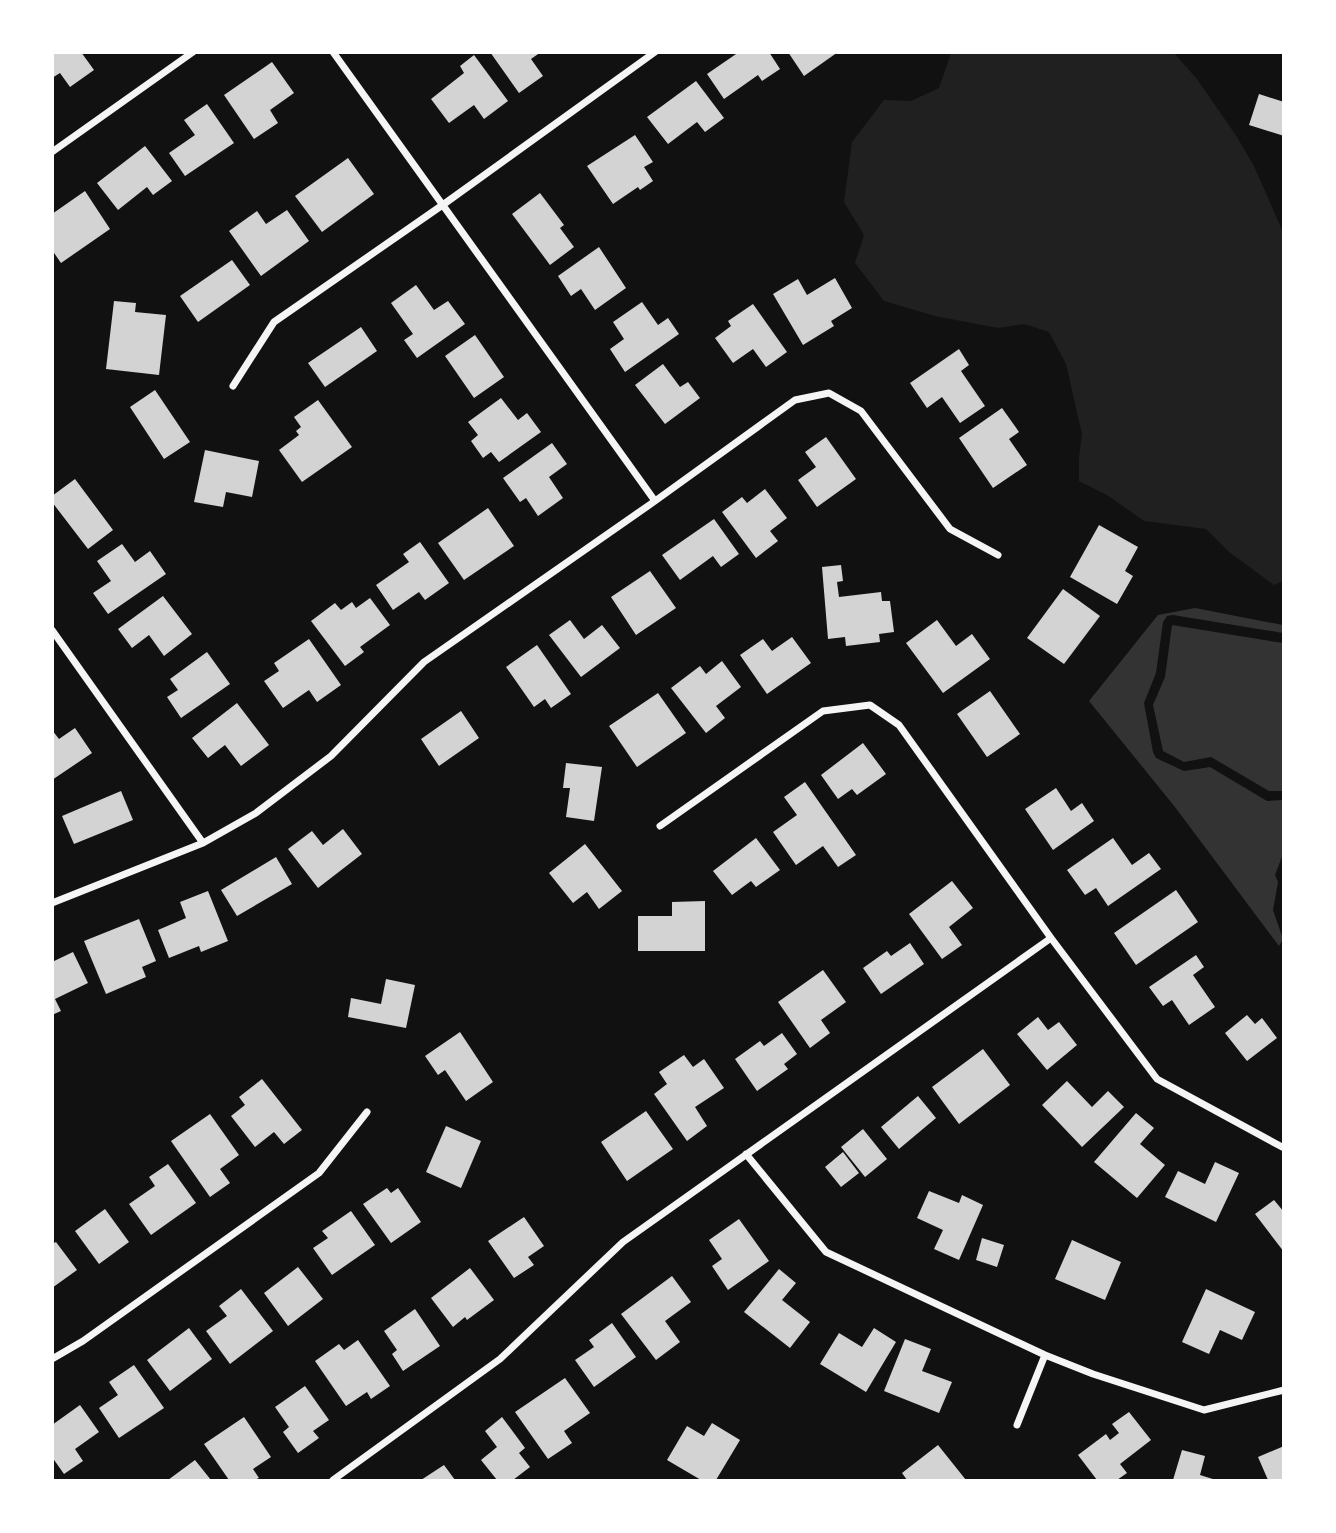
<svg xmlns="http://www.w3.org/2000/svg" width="1336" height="1533" font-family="'Times New Roman',serif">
  <rect width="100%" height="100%" fill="#111"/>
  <path fill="#202020" d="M951,53H1174L1197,79L1237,137L1254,166L1283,232V581L1274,585L1229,552L1206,529L1144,521L1107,495L1079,481V458L1082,434L1066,364L1049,332L1024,324L998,328L935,316L884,301L855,263L864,235L844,202L852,142L884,100L911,101L939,88Z"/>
  <path fill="#333" d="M1195,608L1283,625V633L1173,615L1167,616L1163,622L1156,673L1144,703L1153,752L1156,758L1184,771L1210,767L1267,801L1283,800V854L1275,875L1278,882L1273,910L1283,939L1279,946L1175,807L1089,701L1158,615Z
    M1172,625L1283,643V791H1269L1211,757L1184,762L1163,751L1153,705L1165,677Z"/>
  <path fill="#d3d3d3" d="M52,52H81L94,70L70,87L60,73L52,78Z
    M490,52H541L531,59L543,76L519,93Z
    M739,52H769L780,69L762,81L758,75L724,99L707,74Z
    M788,52H838L804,76Z
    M474,55L508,101L484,119L474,105L449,123L431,99L464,73L460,66Z
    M272,62L294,93L270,110L278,123L254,139L224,95Z
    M696,81L724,118L705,132L697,122L668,144L647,117Z
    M1259,94L1284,102V136L1249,125Z
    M207,104L234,143L185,176L169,153L195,135L184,120Z
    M635,135L653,162L644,167L653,181L640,190L638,187L613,204L587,166Z
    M145,146L172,181L153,195L147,187L118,210L97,183Z
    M348,158L374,194L322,232L295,196Z
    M85,191L110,229L61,263L52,250V214Z
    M540,193L564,225L560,228L574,247L550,265L512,214Z
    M287,210L309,241L261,276L229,231L257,211L266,224Z
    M599,247L626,288L595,310L581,289L571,296L558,276Z
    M232,260L250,285L198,322L180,296Z
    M835,278L852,308L831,321L834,326L803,345L773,294L798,279L807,295Z
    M416,285L434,310L448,301L465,324L417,358L404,340L413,334L391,303Z
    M114,301L136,303L135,312L166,315L159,375L106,369Z
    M642,302L658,325L668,318L679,334L625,372L610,349L624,339L613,322Z
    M753,304L787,352L766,367L753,349L733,363L715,338L731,326L728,321Z
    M361,327L377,351L325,387L308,363Z
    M475,335L504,377L474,398L445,356Z
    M959,349L969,365L961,371L985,406L960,423L942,397L927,408L910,383Z
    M663,364L680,387L688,382L700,398L665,424L635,385Z
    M155,390L190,442L164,459L130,407Z
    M501,398L518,420L527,413L541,432L499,462L491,452L483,458L471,441L478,435L468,422Z
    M318,400L352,447L302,482L279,450L299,435L296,431L301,427L294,417Z
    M1002,408L1019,432L1009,439L1027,465L993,488L959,438Z
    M826,437L856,479L817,507L798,480L816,467L805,452Z
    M552,443L567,464L549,477L563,498L538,516L526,498L520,502L503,478Z
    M205,450L259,461L252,497L226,492L223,507L194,502Z
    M75,479L113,530L88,549L52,502V496Z
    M765,489L787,518L770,531L778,541L756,558L722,512L742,497L747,503Z
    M488,508L514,546L464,580L438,543Z
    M714,519L739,554L721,567L713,556L680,580L662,555Z
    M1099,525L1138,547L1125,571L1133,576L1117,604L1070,577Z
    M420,542L449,583L425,600L419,592L393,610L376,585L409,562L403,554Z
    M122,544L135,562L150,551L166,574L108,614L93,593L111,581L97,561Z
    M841,565L843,581L837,582L839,597L881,592L882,601H890L894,632L879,634L880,642L846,646L845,637L828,639L822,567Z
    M650,571L676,608L636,635L611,597Z
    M1063,589L1100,616L1064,664L1027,638Z
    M163,596L192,634L164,656L149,635L132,648L118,629Z
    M370,598L390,625L360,647L364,652L345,666L311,621L335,603L341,610L352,602L356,608Z
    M570,620L584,639L602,625L620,648L581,677L549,635Z
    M937,620L956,646L972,634L990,659L943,693L906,643Z
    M792,637L811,663L767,694L740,655L763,639L772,651Z
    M309,639L341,685L317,702L309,690L283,708L264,681L279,671L274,663Z
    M537,645L571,694L551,708L545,699L534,707L506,667Z
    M207,652L230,684L181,718L167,697L178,690L170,679Z
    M722,661L741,687L716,706L725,718L706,733L671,688L700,666L706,674Z
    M990,691L1020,734L987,757L957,714Z
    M658,693L686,733L637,767L609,726Z
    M237,703L269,745L241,766L225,745L208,758L192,738Z
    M461,711L479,738L439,766L421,739Z
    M75,728L92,753L52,780V730L59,739Z
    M863,743L886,774L857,795L852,789L838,799L821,775Z
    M566,763L602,767L594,821L566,817L570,788H563Z
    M805,782L856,855L838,867L823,846L796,865L773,832L797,815L784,797Z
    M1056,788L1071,811L1082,803L1094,821L1053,850L1025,809Z
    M121,791L133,820L74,844L62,816Z
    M343,829L362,854L318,888L288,849L312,831L323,845Z
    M756,838L780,870L756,887L751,881L732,895L713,871Z
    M1113,838L1132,865L1149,853L1161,869L1108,906L1096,888L1085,895L1067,870Z
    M585,844L622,891L599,909L587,892L573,903L549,873Z
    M276,857L292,884L237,916L221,890Z
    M952,881L973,908L949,927L962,945L942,959L909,914Z
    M1176,890L1198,922L1136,965L1114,933Z
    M208,891L228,941L201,952L199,946L169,958L158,930L186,918L180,902Z
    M705,901V951H638V916H672V902Z
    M139,919L156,961L142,967L146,977L106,994L84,941Z
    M910,943L924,964L881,994L863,968L887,951L891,956Z
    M73,952L88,983L55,999L61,1011L52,1015V962Z
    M1196,955L1204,967L1193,975L1215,1007L1189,1025L1172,1000L1163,1006L1149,987Z
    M823,970L846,1002L821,1020L830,1033L810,1048L778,1002Z
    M386,979L415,985L406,1028L348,1017L351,998L381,1004Z
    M1247,1015L1255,1024L1262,1018L1277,1038L1247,1061L1225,1033Z
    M1038,1017L1048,1030L1059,1022L1077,1045L1047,1070L1017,1034Z
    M460,1032L493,1082L466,1101L445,1070L438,1075L425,1056Z
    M782,1033L797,1054L784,1064L788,1069L757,1091L735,1059L760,1041L764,1046Z
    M983,1049L1010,1085L959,1124L932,1087Z
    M684,1055L693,1067L704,1059L724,1088L695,1107L707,1126L687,1141L654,1094L667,1084L659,1072Z
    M262,1079L302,1130L284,1144L274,1132L255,1147L231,1116L245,1105L239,1097Z
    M1067,1081L1092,1107L1108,1091L1124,1107L1082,1147L1042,1105Z
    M918,1096L936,1118L899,1149L881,1127Z
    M646,1111L673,1149L627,1181L601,1142Z
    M1136,1113L1154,1128L1140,1144L1165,1165L1137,1198L1094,1162Z
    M210,1114L239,1155L220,1169L230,1183L210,1197L171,1141Z
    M446,1126L481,1141L461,1188L426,1172Z
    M863,1129L887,1159L865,1177L841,1147Z
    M843,1152L859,1173L841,1187L825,1167Z
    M1215,1162L1239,1173L1216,1222L1165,1197L1178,1171L1205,1184Z
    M168,1164L196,1203L151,1235L129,1204L155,1186L149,1177Z
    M387,1188L391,1193L398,1188L421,1222L391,1243L363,1204Z
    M929,1191L959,1203L962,1195L983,1205L959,1260L934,1249L943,1230L917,1218Z
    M1274,1200L1284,1212V1252L1255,1214Z
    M105,1209L129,1242L99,1264L75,1231Z
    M351,1211L375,1245L332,1275L313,1248L328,1238L322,1231Z
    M524,1217L544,1246L528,1257L534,1265L514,1278L488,1241Z
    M739,1219L769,1261L728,1290L712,1266L722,1259L709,1240Z
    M982,1238L1004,1245L997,1267L976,1260Z
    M1072,1240L1121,1262L1105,1300L1055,1279Z
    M56,1242L77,1270L52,1288V1244Z
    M298,1267L323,1299L288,1326L264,1293Z
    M470,1268L494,1300L467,1320L465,1317L453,1327L431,1298Z
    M779,1269L796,1283L782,1300L810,1322L790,1348L744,1312Z
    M672,1276L691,1302L665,1321L680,1342L656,1360L621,1314Z
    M241,1289L273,1331L230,1364L206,1331L227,1316L219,1306Z
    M1206,1289L1255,1312L1242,1340L1220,1330L1209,1354L1182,1342Z
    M415,1309L440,1346L403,1371L392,1354L397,1350L384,1331Z
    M612,1323L636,1357L594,1387L575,1360L594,1347L589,1340Z
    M189,1328L212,1359L170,1391L147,1360Z
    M874,1328L896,1342L866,1392L820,1364L839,1333L862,1347Z
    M905,1339L931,1349L922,1371L952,1382L939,1413L884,1391Z
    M358,1340L390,1386L371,1399L367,1392L346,1406L315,1361L339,1344L344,1350Z
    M134,1365L164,1408L119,1438L99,1408L118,1395L109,1382Z
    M565,1378L590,1413L564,1431L572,1443L548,1459L515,1412Z
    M305,1386L329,1420L313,1431L319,1438L298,1453L283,1432L289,1427L275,1407Z
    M80,1405L99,1432L75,1449L83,1461L64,1474L52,1457V1425Z
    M1129,1412L1151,1440L1120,1464L1127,1473L1117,1480H1097L1078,1455L1106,1434L1110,1440L1119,1433L1112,1424Z
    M244,1417L271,1457L253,1469L259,1478L254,1480H229L204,1444Z
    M502,1417L525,1448L519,1453L530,1467L513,1480H497L481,1460L497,1447L485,1431Z
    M712,1423L740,1440L716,1480H701L667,1460L687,1426L704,1436Z
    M938,1445L966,1480H907L902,1473Z
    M1284,1446V1480H1268L1258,1457Z
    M1182,1450L1205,1456L1200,1475L1216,1480H1173Z
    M195,1460L211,1480H168Z
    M444,1465L455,1480H421Z"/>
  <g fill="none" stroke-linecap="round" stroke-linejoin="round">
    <path stroke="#f5f5f5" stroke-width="7" d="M333,52L655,501
      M52,152L193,52
      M233,386L274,322L444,204L655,52
      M52,630L203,843
      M660,826L823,711L870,705L899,725L1051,938L1157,1079L1284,1148
      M52,903L203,843L256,813L331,756L424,662L655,501L795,400L829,393L861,411L950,529L998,555
      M746,1154L826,1252L1045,1355L1093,1374L1204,1410L1284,1390
      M52,1359L83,1341L319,1173L367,1112
      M1017,1425L1045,1355
      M333,1480L500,1359L623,1242L1051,938"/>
  </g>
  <rect width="1336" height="1533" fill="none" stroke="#ffffff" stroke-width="108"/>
</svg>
